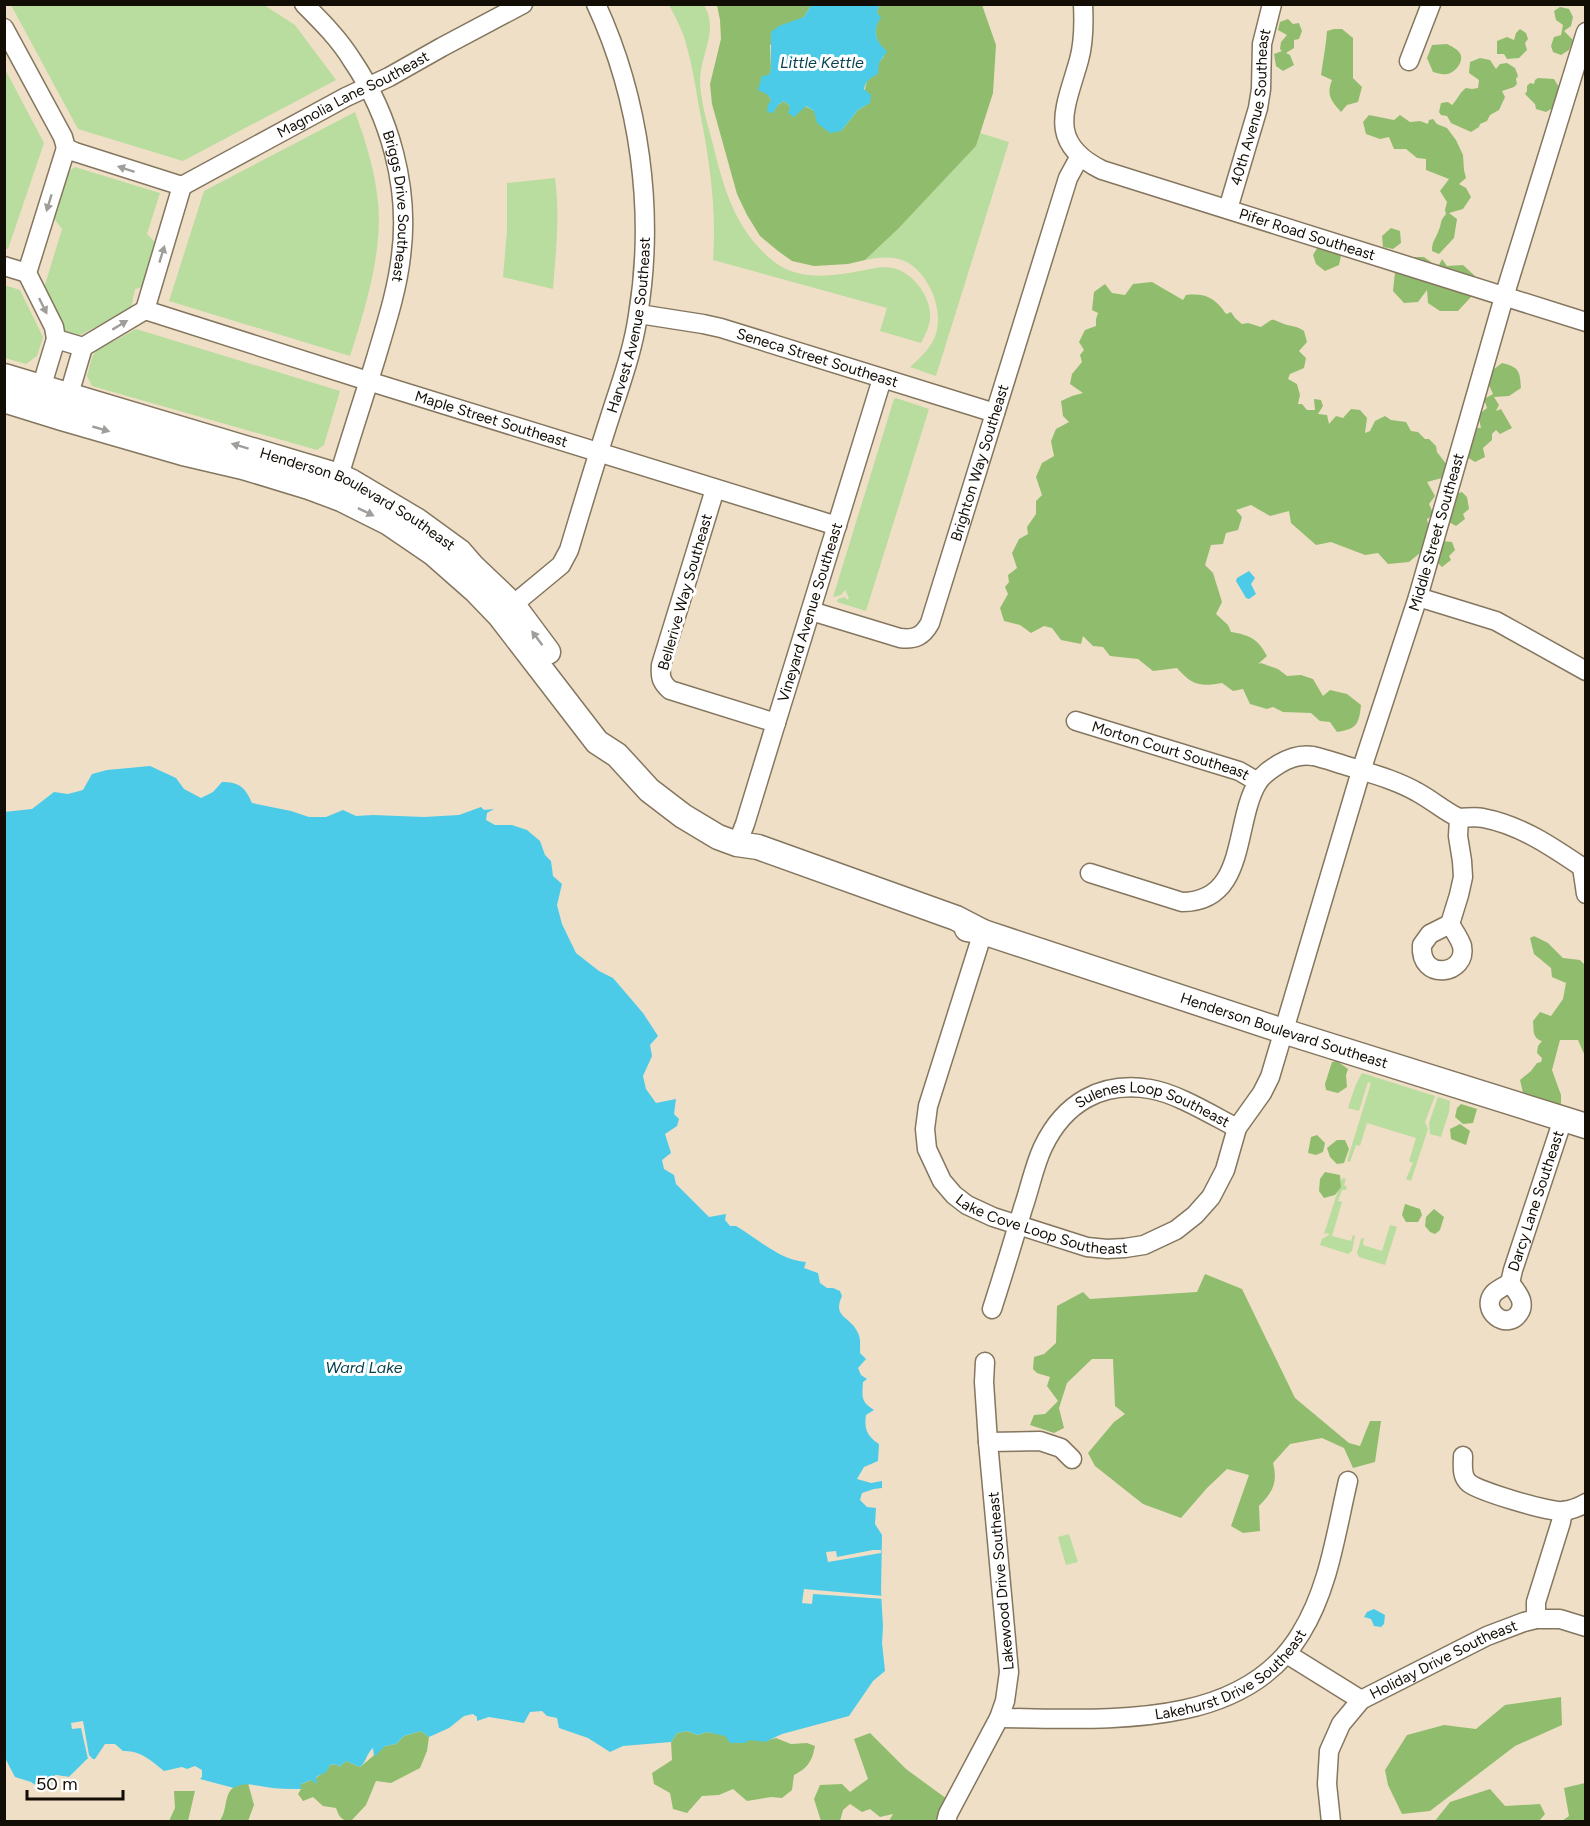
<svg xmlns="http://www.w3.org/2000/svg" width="1590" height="1826" font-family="Figtree,sans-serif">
  <rect width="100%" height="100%" fill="#efdfc6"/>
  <path fill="#b9dc9f" d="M11,5H264L295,25L336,80L183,161L78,129Z
    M669,5H704C719,30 701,53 700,79C700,98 706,119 711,137C723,185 733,228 773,261C799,282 835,276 865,270C874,268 882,266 892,268C911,271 929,294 930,313C931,324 926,334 921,343L880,331L887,308L713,260C717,208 709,157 699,107C695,83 691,58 683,34C679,24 674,14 669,5Z
    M5,69L44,143L8,249L4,248Z
    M355,112C366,142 375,171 378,202C383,251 365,310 350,356L169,301L204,191Z
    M980,133L1009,142L936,376L910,367C919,359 928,351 934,339C945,315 932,279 910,264C896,255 880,257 865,260L898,229L976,146Z
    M75,167L160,193L147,234L155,242L142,287L135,289L131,309L78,336L65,334L44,288L62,229L53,217L69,171Z
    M555,178C560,215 556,251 553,289L503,277L507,231V183Z
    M4,285L20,290L43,337L37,356L26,364L5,358Z
    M136,329L340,391L324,445L317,450L92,386L87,376L92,357L96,351Z
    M896,398L929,409L866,611L837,602L838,599L845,597L847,600L849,598L845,590L841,595L833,597L894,399Z
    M1362,1073L1435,1096L1425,1122L1428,1129L1411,1181L1406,1179L1413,1163L1409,1161L1416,1138L1367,1123L1360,1146L1356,1145L1350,1162L1347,1161L1371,1083L1368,1082L1359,1111L1348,1108L1356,1084Z
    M1438,1097L1450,1101L1449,1112L1441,1137L1430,1134L1429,1123Z
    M1342,1178L1346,1179L1344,1185L1347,1187L1346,1190H1342L1338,1201L1342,1202L1332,1236L1351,1241L1353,1235L1355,1236L1352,1251L1348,1254L1320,1245L1322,1239L1329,1235L1328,1233L1324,1234Z
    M1390,1225L1397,1227L1385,1265L1359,1257L1357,1253L1361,1239L1364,1238L1363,1245L1382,1251Z
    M1069,1534L1078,1562L1066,1565L1058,1537Z"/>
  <path fill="#90bd6d" d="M717,5H811L804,17L770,45L771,69L768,95L771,100L778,105L784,101L790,106H805L814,111L817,116L841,131L858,110L865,106C863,80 869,76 884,56C878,41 871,33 880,17L877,13L879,5H982L996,45L993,93L976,146L898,229L865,260L848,264L814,266L792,261L778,251L760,236L747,215L737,194L712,104L710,84L721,39L720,20Z
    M1560,7L1569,9L1573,17L1571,26L1564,31L1573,40L1569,50L1561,55L1553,52L1551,46L1554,37L1561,35L1563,25L1556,20L1554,11Z
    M1288,19L1293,24L1299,23L1302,31L1299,39L1294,40V48L1286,53L1290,55L1294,65L1283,71L1276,66L1274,54L1282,51L1280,49L1281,42L1287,35L1278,30L1280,22Z
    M1334,29H1342L1353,38V78L1362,87L1358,102L1347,105L1341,112C1331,101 1326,95 1332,80L1321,75C1323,60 1326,46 1327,31Z
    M1520,29L1526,33L1528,39L1525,43L1527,50L1519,58L1507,59L1504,54H1497V41L1507,37L1514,40L1516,33Z
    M1447,44C1451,46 1457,49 1459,52C1466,60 1455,73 1447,74C1442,75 1438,73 1433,72L1427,58L1432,45Z
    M1480,58L1490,60L1496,69L1500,64L1507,63L1515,68L1518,76L1516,79L1517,84L1514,87L1502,91L1505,97L1499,110L1490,115L1487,121L1480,124L1479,127L1471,132L1451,123L1447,116L1441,115L1439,112L1441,103L1448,102L1452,105C1458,99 1459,93 1466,88L1472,89L1478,88L1479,80L1469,73L1470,62Z
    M1538,78L1554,79L1562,92L1558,105L1546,112L1536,109L1535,104L1525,94L1527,91V86L1530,83L1534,84L1535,80Z
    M1369,115L1394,120L1400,115L1410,122L1420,121L1428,124L1429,120L1433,119L1437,124L1447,128L1456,140L1463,155L1464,170L1466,178L1459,184L1466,188L1471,197L1463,209L1449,213L1457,219L1454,238L1439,254L1432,251C1432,241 1435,240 1438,232C1442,224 1439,222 1446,214L1445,210L1447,202L1440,191L1449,179L1426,170V159L1417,158L1406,149H1394L1389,137L1380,139L1366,134L1363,122Z
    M1391,228L1400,231L1401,243L1393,249L1383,247L1382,236Z
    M1319,245L1342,251L1339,265L1325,271L1316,264L1313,255Z
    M1403,257H1424L1431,262L1432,279L1442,259L1447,266L1463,265L1475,276L1471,297L1458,311H1440L1428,303L1427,290L1418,302L1404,303L1393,291L1395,272Z
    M1152,282L1183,300L1186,295C1206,293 1215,298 1226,314L1231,312L1235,318L1242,324L1248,323L1261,327C1275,317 1270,319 1284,324C1293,327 1295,325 1304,331L1307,342L1299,351L1306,358L1304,368L1290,374L1288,379L1297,384L1300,395L1298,404H1302L1307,410H1315L1314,399L1321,400L1323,406L1318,414L1327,415L1329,424L1336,416L1343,418L1351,409L1360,410L1367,418L1365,433L1370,431L1375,421L1385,416L1391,420L1406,422L1411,431L1418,432L1425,439H1429L1436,446L1437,452L1447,465L1442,478L1427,482L1435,496L1429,504L1434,515L1427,519L1432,543L1409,562L1388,564L1378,553L1365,555L1331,542L1316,545L1291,523L1289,511L1270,516L1251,505L1236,510L1242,517L1238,530L1226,533L1223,544L1211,545L1205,565L1213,573L1222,602L1216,614L1228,625L1231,632C1250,635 1258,639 1267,656L1258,664L1261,663L1278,669L1287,676L1301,675L1313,679L1323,696L1330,690L1347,694L1361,705C1359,724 1357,729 1337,732L1330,722L1320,721L1311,713L1283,712L1273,707L1267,709L1250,704L1243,689L1233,691L1222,683C1199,687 1192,685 1177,668L1153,671L1138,659L1110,656L1103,647L1093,646L1083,636L1081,644L1061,640L1052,628L1044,626L1031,633L1020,625L1004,621L1000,608L1008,594L1005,587L1009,582L1008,575L1017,568L1012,553L1019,539L1028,534L1027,527L1036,514V501L1042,495L1036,477L1042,463L1054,456L1051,441L1056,429L1069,422L1063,416L1061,401L1072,396L1083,393L1070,384L1072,374L1082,362L1080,355L1084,350L1079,342L1085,330L1096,326V319L1098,313L1092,310L1094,292L1105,284L1112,293L1125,295L1133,284Z
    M1502,363C1519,367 1520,371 1521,388L1509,396L1494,397L1499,405L1496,411L1501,409L1512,428L1500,434L1496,430L1492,434V440L1483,448L1485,457L1475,462L1467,457L1465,448L1473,443L1468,440L1470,428H1481L1478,415L1487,408L1484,399L1493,394L1488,383L1490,372Z
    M1462,492L1467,497L1469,509L1463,514L1465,519L1456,526L1449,522L1450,496Z
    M1442,541L1452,542L1455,550L1449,556L1451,560L1442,567L1437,562Z
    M1534,936L1548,943L1563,958L1580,960L1585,965V1056L1578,1040H1560L1552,1070L1561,1095V1106L1524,1097L1520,1080L1531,1071L1537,1063L1541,1062L1542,1058L1537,1053L1538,1046L1542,1041C1532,1038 1534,1030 1533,1021L1540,1012L1551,1016L1563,999L1566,983L1552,977L1551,968L1534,954L1530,938Z
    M1337,1061L1348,1069L1346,1075L1347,1087L1338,1093L1326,1090L1325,1084L1332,1062Z
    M1461,1104L1477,1109L1473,1123L1463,1124L1455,1117L1457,1108Z
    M1460,1124L1470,1131L1466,1145L1451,1139L1450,1129Z
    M1317,1135L1325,1143L1323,1152L1316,1155L1308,1153L1311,1137Z
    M1337,1140H1345L1349,1149L1344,1163L1337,1164L1330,1157L1327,1148Z
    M1325,1172L1340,1175L1341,1187L1335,1195L1324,1198L1319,1191L1320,1179Z
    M1405,1204L1420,1209L1422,1215L1418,1222H1406L1402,1215Z
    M1434,1209L1444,1217L1440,1230L1435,1234L1430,1232L1425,1226L1426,1217Z
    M1205,1274L1242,1289L1295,1398L1349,1443L1360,1446L1370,1421H1381L1375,1462L1353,1468L1344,1448L1322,1438L1290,1444L1273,1463C1278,1482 1273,1492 1259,1506L1260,1531L1243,1533L1231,1526L1249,1475L1227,1469L1207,1488L1181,1518L1143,1504L1095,1466L1088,1453L1114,1422L1125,1414L1115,1406L1113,1359H1092L1067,1383L1059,1408L1064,1428L1054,1433L1030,1425L1034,1415L1045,1414L1058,1401L1047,1386L1050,1377L1037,1373L1033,1369L1034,1357L1044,1354L1056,1343L1057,1306L1083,1292L1090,1299L1197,1292Z
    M1561,1697L1562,1725L1515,1746L1430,1811L1402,1814L1388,1785L1385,1770L1407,1735L1444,1725L1476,1729L1505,1705Z
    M421,1731L429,1737L427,1751L420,1768L391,1783L376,1781L366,1805L351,1821C341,1821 339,1816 336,1808L323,1806L313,1797L303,1801L298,1794L301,1789V1784C312,1780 324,1775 330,1765L337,1764L339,1767L346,1761L360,1767L385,1746L396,1744L404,1736Z
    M687,1731L698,1735L707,1732L765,1741L776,1738L791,1744L807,1743L815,1746C812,1761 808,1768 794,1775L792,1790L782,1798L771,1797L747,1801L733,1789L719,1795L702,1796L687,1813L673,1809L670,1793L654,1784L652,1773L672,1760L671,1742L677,1733Z
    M870,1733L906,1769L947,1799L952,1821H889L893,1814L880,1817L870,1809L862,1812L850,1804L843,1810L840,1821H821L814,1799L820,1785L842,1784L850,1792L868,1779L854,1739Z
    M248,1783L254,1805L248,1821L219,1822C231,1807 219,1785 248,1783Z
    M1585,1783V1821H1562L1569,1816L1564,1788Z
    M1490,1789L1505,1806L1540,1804L1545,1814L1539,1821H1435L1450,1802Z
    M174,1791H195L188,1821H169L175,1808Z"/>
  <path fill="#4ccbe9" d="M811,5H879L877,13L881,17C872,31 875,41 887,51L879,63L878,74C870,78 866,80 864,89L871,95L870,103L858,110L841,131L830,133L817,123L814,111L806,106L794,117L788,113L790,106L784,101L778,105L773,113L767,112L768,105L771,100L768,95L758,90L762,76L769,75L771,69V32L779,26L804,17Z
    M1249,571L1255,578L1251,584L1256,594L1249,599L1246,598L1236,581L1237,578Z
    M150,766L176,778L184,789L201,798L213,792L222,782C239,782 245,787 252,803L291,811L309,817H326L343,810L356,816L373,815L424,817L459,815L481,807L484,810L494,809L487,813L486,820L495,825H512L527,830L540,841L545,855L551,861L553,876L562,884L557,905L562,924L576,953L599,971L613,978L643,1013L658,1036L650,1045L652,1056L643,1076L646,1089L656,1103L676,1099L674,1114L679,1119L677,1126L665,1134L671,1153L662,1160L664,1169L674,1175L676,1184L709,1217L726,1214L725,1220L730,1226H736C758,1239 781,1261 806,1262L804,1268L818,1273L820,1283L827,1288H833L840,1291L842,1296C832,1318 850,1315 858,1333C861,1339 860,1347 860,1353L866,1359L858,1368L861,1375L867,1379L863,1382C862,1398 861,1401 874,1410L866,1415C864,1429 867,1436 879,1444L878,1461L864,1467L857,1479L871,1483L882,1481V1488L874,1489L862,1493L860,1500L867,1507L876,1508L875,1524L882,1535L881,1591L883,1627L882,1643L885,1671L873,1681L849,1716L782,1734L765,1742L750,1740L745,1743H730L725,1736L707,1732L698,1735L687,1731L677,1733L671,1742L623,1746L610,1752L588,1738L559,1728L557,1718L547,1716L542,1711L530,1712L524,1723L489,1717L477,1721V1717L473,1714L464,1716L449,1728L429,1737L421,1731L404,1736L396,1744L385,1746L374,1757L373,1748C366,1754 367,1761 360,1767L346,1761L339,1767L337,1764L330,1765L326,1772L316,1777L317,1784L311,1780L301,1784V1789C289,1789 278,1789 266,1787C254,1786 245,1781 234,1788L200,1779L202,1777V1770L195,1766L187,1769L182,1767L164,1771C152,1761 140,1750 123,1751L115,1744H105L95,1759H87L69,1777L55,1775L52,1783L40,1788L31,1782L15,1777L4,1756V812L32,809L54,792L68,794L83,790L92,774L107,770Z
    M1374,1609L1385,1615L1384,1624L1381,1627L1374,1626L1371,1619L1364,1617L1367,1612Z"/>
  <path fill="#efdfc6" d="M873,1550H881V1553L828,1562L826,1552L836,1551L837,1557Z
    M804,1589L884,1596L885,1599L813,1594L812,1604L802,1603Z
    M83,1721L89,1755L96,1762H89L70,1779L57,1778L55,1784L52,1783L55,1775L69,1777L88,1759L81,1728L72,1729L71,1723Z"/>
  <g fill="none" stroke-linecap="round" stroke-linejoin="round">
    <g stroke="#84765f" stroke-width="21">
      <g id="minor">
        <path id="s1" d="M304,4C322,22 339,39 352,60C390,116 410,188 401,256C397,291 386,324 376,358C364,397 351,436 339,476L333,487"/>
        <path id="s2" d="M1083,4C1084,23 1084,42 1079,60C1066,107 1045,142 1102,170L1586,322"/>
        <path d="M4,28L63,137L66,148"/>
        <path d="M1409,61L1431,4"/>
        <path d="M66,148L75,152L182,186"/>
        <path id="s3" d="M182,186L346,97L389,77L442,47L523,4"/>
        <path id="s4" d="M1228,209L1258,108L1261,89L1262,44L1272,4"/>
        <path d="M4,266L27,273"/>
        <path id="s5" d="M145,310L368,381L837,526"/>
        <path id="s6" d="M639,314L703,324L721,328L995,413"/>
        <path d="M56,339L83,347L145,310L182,186"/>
        <path d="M38,398L56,339L54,327L27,273L66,148"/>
        <path d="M65,408L83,347"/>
        <path d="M715,489L661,665C660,677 661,682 670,690L776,723"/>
        <path d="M1418,597L1496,621L1586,671"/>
        <path id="s7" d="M811,611L900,638C915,640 923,636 930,623L1068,178L1080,156"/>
        <path id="s8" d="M503,613L561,565L569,550C582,507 595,463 609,420C620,385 633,351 638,315C655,212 640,99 596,4"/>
        <path id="s9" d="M1076,721L1239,771L1258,782"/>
        <path d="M1459,818C1467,818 1475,816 1483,818C1520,825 1551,846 1582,867"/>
        <path id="s10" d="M737,844L745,824L779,713L882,379"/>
        <path d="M1586,867H1582L1586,894"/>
        <path d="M1090,873L1182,902C1248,902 1233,822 1258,782C1263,774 1271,769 1279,764C1289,758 1301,754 1313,756C1323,758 1334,762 1344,765C1369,773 1394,779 1417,792C1432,800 1444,811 1459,818L1458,836L1462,861L1463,877L1459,895L1450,924"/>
        <path d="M1450,924C1454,931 1460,939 1462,946C1468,975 1419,982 1422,945L1430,934Z"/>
        <path id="s11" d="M983,932L928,1106L925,1129L927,1149L942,1181L954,1195L967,1205L993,1217L1087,1247L1107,1249L1125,1248L1144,1245L1176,1230L1195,1215L1211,1197L1225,1170L1237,1128L1262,1093L1270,1077L1361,771L1418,597L1504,297L1586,32"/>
        <path id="s12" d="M1510,1283L1513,1270L1563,1119"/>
        <path d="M1510,1283C1514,1288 1519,1294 1521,1300C1522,1304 1522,1309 1519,1313C1507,1332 1479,1310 1494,1293C1498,1289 1505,1286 1510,1283Z"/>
        <path id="s13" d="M992,1309C1003,1275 1013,1242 1023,1208C1030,1188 1034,1166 1043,1147C1064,1103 1101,1081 1150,1089C1176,1093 1212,1115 1237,1128"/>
        <path d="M988,1442L1040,1441L1061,1448L1072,1459"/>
        <path d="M1463,1456C1463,1465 1461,1477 1469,1483C1478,1491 1551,1513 1563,1511C1571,1510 1579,1507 1586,1503"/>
        <path d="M1536,1619V1602L1561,1522L1563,1511"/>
        <path d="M1287,1654L1361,1700"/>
        <path id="s14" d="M999,1718C1099,1718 1242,1733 1301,1633C1329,1588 1336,1532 1348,1481"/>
        <path d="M946,1822L948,1814L999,1718L1005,1701L1009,1672L988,1442L984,1382L985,1362"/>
        <path id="s15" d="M1331,1822L1327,1784L1329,1751L1341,1724L1361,1700L1487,1636L1524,1622L1536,1619H1560L1586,1627"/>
      </g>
    </g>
    <g stroke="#84765f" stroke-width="27">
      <g id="major">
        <path id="s16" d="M4,376L339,476L352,482L416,520L460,552L473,567L513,605L548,652"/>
        <path d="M4,400L62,418L183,453L243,467L309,487L341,499L389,523L433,553L475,590L500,616L597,742L617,755L649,790L683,816L718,837L737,844L758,847L956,918L983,932"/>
        <path id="s17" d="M967,929L983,932L1283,1031L1586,1126"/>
      </g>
    </g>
    <use href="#minor" stroke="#fff" stroke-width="18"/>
    <use href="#major" stroke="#fff" stroke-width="24"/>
  </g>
  <defs><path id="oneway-solid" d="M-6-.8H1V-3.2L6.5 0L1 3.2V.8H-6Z" transform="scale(1.5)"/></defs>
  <g fill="#a09e9b">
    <use href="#oneway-solid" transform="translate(126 169) rotate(-162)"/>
    <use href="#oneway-solid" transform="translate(49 203) rotate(107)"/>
    <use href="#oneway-solid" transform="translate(162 254) rotate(-73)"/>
    <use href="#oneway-solid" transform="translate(43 306) rotate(64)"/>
    <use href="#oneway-solid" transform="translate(120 325) rotate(-31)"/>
    <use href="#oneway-solid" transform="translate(101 429) rotate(16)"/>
    <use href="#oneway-solid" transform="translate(240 446) rotate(-163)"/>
    <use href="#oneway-solid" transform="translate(366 512) rotate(26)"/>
    <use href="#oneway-solid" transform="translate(537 638) rotate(-127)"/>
  </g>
  <g text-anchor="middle" stroke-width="6" stroke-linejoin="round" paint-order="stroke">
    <g font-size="15" fill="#120d05" stroke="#fff">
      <text dy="5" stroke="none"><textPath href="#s3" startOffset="194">Magnolia Lane Southeast</textPath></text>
      <text dy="5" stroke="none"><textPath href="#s4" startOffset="105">40th Avenue Southeast</textPath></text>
      <text dy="5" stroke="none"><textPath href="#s1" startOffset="230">Briggs Drive Southeast</textPath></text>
      <text dy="5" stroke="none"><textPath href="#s2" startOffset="400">Pifer Road Southeast</textPath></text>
      <text dy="5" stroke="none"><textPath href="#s8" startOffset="326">Harvest Avenue Southeast</textPath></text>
      <text dy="5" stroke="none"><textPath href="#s6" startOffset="184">Seneca Street Southeast</textPath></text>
      <text dy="5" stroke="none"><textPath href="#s5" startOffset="363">Maple Street Southeast</textPath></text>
      <text dy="5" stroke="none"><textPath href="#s7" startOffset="297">Brighton Way Southeast</textPath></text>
      <text dy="5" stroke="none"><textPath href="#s16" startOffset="376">Henderson Boulevard Southeast</textPath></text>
      <text dy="5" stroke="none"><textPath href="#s11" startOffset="1269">Middle Street Southeast</textPath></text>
      <text transform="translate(685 592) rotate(-74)" y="5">Bellerive Way Southeast</text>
      <text dy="5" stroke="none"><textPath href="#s10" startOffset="243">Vineyard Avenue Southeast</textPath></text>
      <text dy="5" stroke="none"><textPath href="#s9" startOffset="99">Morton Court Southeast</textPath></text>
      <text dy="5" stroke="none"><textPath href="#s17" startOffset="333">Henderson Boulevard Southeast</textPath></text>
      <text dy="5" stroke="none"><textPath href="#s13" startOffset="306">Sulenes Loop Southeast</textPath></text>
      <text dy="5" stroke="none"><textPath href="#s12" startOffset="86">Darcy Lane Southeast</textPath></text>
      <text dy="5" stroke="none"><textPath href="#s11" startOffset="374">Lake Cove Loop Southeast</textPath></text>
      <text transform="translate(1001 1581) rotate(-95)" y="5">Lakewood Drive Southeast</text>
      <text dy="5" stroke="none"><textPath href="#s15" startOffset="224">Holiday Drive Southeast</textPath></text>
      <text dy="5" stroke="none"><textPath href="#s14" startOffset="244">Lakehurst Drive Southeast</textPath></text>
    </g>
    <g font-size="16" font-style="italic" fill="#06414d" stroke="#fff">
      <text x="822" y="68">Little Kettle</text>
      <text x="364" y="1373">Ward Lake</text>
    </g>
  </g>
  <rect width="1590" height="1826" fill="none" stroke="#120d05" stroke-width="12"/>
  <path d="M27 1790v9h96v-9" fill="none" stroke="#120d05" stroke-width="3"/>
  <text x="36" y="1790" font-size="18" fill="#120d05" stroke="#ffffff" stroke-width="4.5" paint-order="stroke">50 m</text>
</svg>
